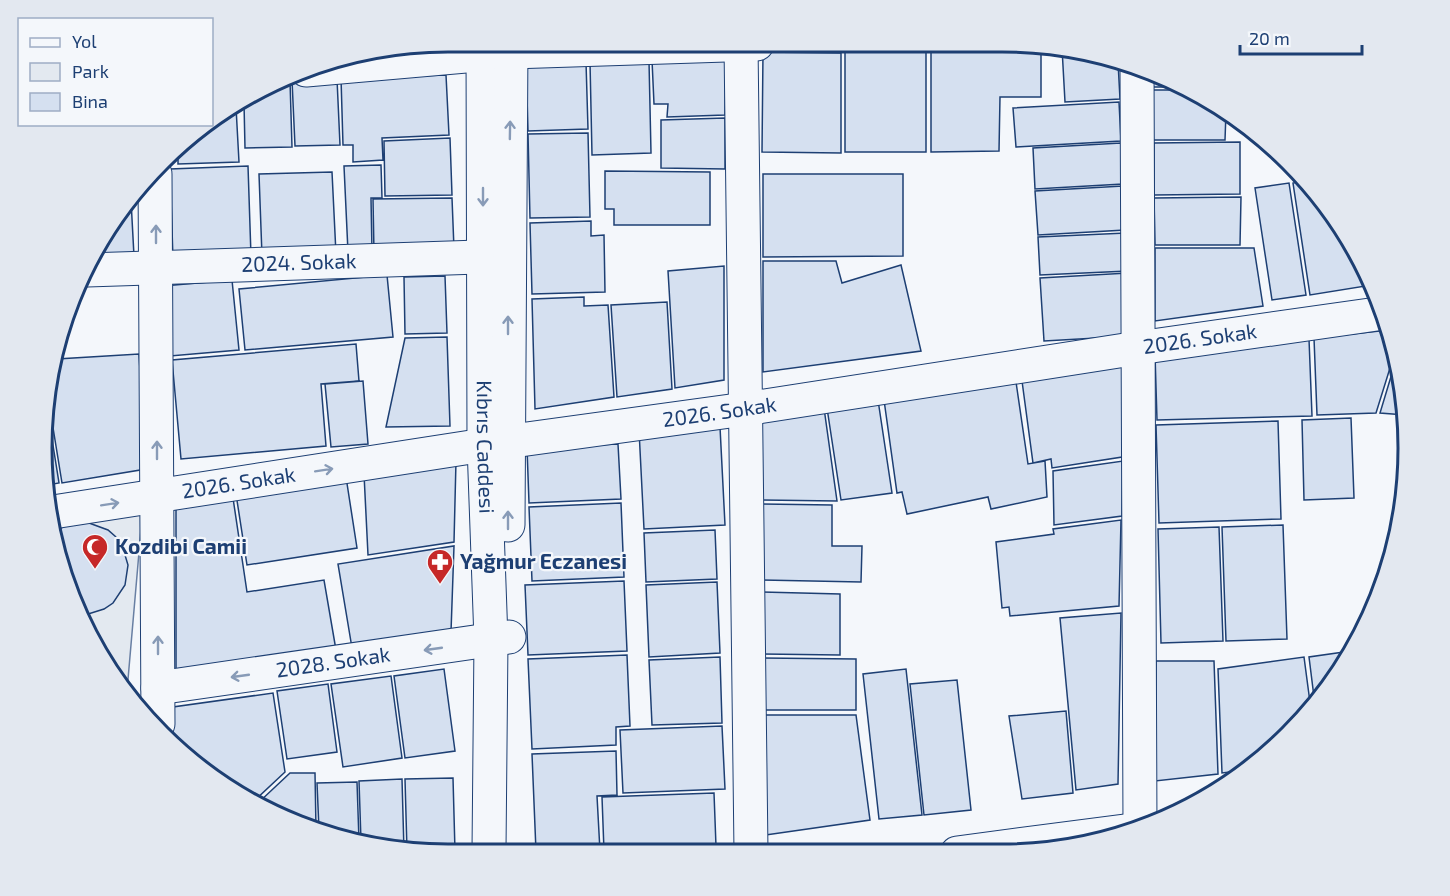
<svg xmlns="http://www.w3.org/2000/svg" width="1450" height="896" font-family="'Exo 2',sans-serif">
  <rect width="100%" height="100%" fill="#f4f7fb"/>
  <path fill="#e3e9f0" stroke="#687fa3" stroke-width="1.5" d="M143,506L127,691L111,674L63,578L54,521Z"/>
  <path fill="#d5e0f0" stroke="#1d3f73" stroke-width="1.5" d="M931,45H1041V97H1000L999,151L931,152Z
    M1062,48L1118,62L1120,99L1065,102Z
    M763,52L841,53V153L762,152Z
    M845,52H926V152H845Z
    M726,58L725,115L667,117L668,104H654L652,60Z
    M649,61L651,153L592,155L590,62Z
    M586,62L588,129L528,131L526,63Z
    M1152,72L1157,73L1182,87H1152Z
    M446,75L449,135L382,138L383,160L353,162V145H343L341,78Z
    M337,79L340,145L295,146L292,80Z
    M286,81H290L292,147L245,148L244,103Z
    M1153,90H1187L1226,112L1225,140H1153Z
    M1119,102L1121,141L1016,147L1013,108Z
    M236,107L239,162L178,164V151L201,126L212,124V120Z
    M725,118V169L661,168V120Z
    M588,133L590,217L530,218L528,134Z
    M450,138L452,195L385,196L384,141Z
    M1240,142V194L1154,195V143Z
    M1121,143L1123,184L1035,189L1033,148Z
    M381,165L382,198H371L372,252H348L344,166Z
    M248,166L251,256L173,259L170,169Z
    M605,171L710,172V225H614V209H605Z
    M332,172L336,254L262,256L259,174Z
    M763,174H903V256L763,257Z
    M1307,180L1353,245L1372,285L1310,295L1293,183Z
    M1289,183L1306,295L1272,300L1255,188Z
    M1123,186L1125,230L1038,235L1035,191Z
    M1241,197L1240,245H1155L1154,198Z
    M452,198L454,249L374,253L373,199Z
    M131,200L134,256L93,258L111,222Z
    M591,221V236L604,235L605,292L532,294L530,223Z
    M1126,233L1128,271L1040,275L1038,237Z
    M1155,248H1254L1263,306L1155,321Z
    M763,261H836L842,283L901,265L921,351L763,372Z
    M724,266V380L675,388L668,271Z
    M1128,273L1132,336L1044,341L1040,278Z
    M387,275L393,337L245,350L239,289Z
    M445,276L447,333L405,334L404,277Z
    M232,280L239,350L170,356L163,286Z
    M584,297V306L608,305L614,397L535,409L532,299Z
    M667,302L672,389L617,397L611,305Z
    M1389,330L1395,352L1376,413L1317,415L1314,338Z
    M447,337L450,426L386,427L405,338Z
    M1309,339L1312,416L1157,420L1155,354Z
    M356,344L359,381L321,384L326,446L181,459L172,360Z
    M139,354L146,469L62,483L49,403L57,359Z
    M1396,360L1404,395L1405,415L1380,413Z
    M1124,366L1122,457L1052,468L1051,459L1033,463L1022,381Z
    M363,381L368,444L331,447L325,384Z
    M1016,382L1028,464L1045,461L1047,497L991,509L988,497L907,514L902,492L897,493L884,400Z
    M878,400L892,493L841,500L827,408Z
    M824,408L837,501L760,500V417Z
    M48,414L59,483L48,485L42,448Z
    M1351,418L1354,498L1304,500L1302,420Z
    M1278,421L1281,519L1159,523L1156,425Z
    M720,427L725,525L644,529L639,430Z
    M618,444L621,499L529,503L527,448Z
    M456,461L454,542L368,555L364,474Z
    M1123,461L1122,516L1054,525L1053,471Z
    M346,477L357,548L247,565L236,494Z
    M233,498L247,592L324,580L336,650L176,676V507Z
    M621,503L624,577L532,581L529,507Z
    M761,504L832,505V546H862L861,582L760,580Z
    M1121,520L1119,606L1010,616L1009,607L1002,608L996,542L1054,534L1053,529Z
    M89,523L108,530L116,537L122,545L128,565L125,585L113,603L104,609L85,615L81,614L63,578L56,531L68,524Z
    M1283,525L1287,639L1226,641L1222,527Z
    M1219,527L1223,641L1161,643L1158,529Z
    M715,530L717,579L646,582L644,533Z
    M454,546L451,632L352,648L338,564Z
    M624,581L627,651L528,655L525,585Z
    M717,582L720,653L649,657L646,585Z
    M760,592L840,594V655L759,654Z
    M1121,613L1118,784L1076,790L1060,618Z
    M1351,651L1324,695L1315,705L1309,657Z
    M627,655L630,726L616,727V745L532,749L528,659Z
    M720,657L722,723L652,725L649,660Z
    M1304,657L1311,710L1270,753L1246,770L1222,773L1218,669Z
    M759,658L856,659V710H759Z
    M1156,661H1214L1218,774L1155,781Z
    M444,669L455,751L405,758L394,676Z
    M906,669L922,815L879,819L863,674Z
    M391,676L402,758L343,767L331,684Z
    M957,680L971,810L924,815L910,684Z
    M328,684L337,752L287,759L277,691Z
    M273,693L285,772L254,801L201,770L173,740V707Z
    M1066,711L1073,793L1022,799L1009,716Z
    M759,715H856L870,820L758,836Z
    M722,726L725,789L623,793L620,730Z
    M616,751L617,795L597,796L600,851H536L532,754Z
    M290,773H315L316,829L293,823L258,803Z
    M453,778L455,851H407L405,779Z
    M402,779L404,851H395L361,841L359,781Z
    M357,782L359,841L319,830L317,783Z
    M714,793L716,846L675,852L604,851L602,797Z"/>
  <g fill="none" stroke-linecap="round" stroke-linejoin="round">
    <g stroke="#1d3f73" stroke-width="35">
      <g id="minor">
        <path d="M741,44L751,852"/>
        <path d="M1137,67L1140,829"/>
        <path d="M306,70L511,52L757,44"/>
        <path d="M155,174L158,724"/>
        <path id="s1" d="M87,270L509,256"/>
        <path id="s2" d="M53,512L484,445L745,409L1138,348L1384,313"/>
        <path id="s3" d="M158,688L509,637"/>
        <path d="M957,853L1140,829"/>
      </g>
    </g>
    <g stroke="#1d3f73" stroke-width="35">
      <g id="major">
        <path id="s4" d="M483,42L484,445L491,640L489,851"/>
        <path d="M508,525L511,42"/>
      </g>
    </g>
    <use href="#minor" stroke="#f4f7fb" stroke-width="33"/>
    <use href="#major" stroke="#f4f7fb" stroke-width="33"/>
  </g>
  <defs><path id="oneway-shaft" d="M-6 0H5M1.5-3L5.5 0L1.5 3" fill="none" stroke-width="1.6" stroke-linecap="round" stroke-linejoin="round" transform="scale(1.5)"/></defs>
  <g stroke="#889bb7">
    <use href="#oneway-shaft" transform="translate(510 130) rotate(-89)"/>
    <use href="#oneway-shaft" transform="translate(483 197) rotate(90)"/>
    <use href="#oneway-shaft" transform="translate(156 234) rotate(-90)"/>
    <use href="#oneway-shaft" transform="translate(508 325) rotate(-90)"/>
    <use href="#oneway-shaft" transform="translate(157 450) rotate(-90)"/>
    <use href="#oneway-shaft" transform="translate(324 470) rotate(-9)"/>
    <use href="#oneway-shaft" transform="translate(110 504) rotate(-9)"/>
    <use href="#oneway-shaft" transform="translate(508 520) rotate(-90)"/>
    <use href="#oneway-shaft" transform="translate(158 645) rotate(-90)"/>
    <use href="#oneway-shaft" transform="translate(433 649) rotate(172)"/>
    <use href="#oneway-shaft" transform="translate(240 676) rotate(172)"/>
  </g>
  <defs>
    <g id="mosque-pin" transform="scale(1.35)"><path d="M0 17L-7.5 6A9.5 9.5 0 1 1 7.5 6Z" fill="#c62828" stroke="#f4f7fb"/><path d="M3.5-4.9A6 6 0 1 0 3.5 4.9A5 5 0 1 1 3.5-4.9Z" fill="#fff"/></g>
    <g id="pharmacy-pin" transform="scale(1.35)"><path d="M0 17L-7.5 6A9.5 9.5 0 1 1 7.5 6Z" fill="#c62828" stroke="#f4f7fb"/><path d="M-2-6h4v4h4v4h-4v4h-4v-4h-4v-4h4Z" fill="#fff"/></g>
  </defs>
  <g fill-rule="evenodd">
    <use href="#mosque-pin" x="95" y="547"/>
    <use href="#pharmacy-pin" x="440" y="562"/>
  </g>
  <g text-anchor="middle" stroke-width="4.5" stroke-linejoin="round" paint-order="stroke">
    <g font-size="21" fill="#1d3f73" stroke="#f4f7fb">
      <text dy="7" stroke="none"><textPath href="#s1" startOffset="212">2024. Sokak</textPath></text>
      <text dy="7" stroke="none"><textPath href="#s2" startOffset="1160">2026. Sokak</textPath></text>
      <text dy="7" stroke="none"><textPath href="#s2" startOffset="674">2026. Sokak</textPath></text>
      <text dy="7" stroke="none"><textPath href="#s4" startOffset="405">Kıbrıs Caddesi</textPath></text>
      <text dy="7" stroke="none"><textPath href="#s2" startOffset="188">2026. Sokak</textPath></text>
      <text dy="7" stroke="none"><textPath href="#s3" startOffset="177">2028. Sokak</textPath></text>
    </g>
    <g font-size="21" font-weight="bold" fill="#1d3f73" stroke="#f4f7fb" text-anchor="start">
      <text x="115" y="554">Kozdibi Camii</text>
      <text x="460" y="569">Yağmur Eczanesi</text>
    </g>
  </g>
  <path d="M0 0H1450V896H0ZM448 52H1002A396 396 0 0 1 1398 448V448A396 396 0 0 1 1002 844H448A396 396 0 0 1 52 448V448A396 396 0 0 1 448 52Z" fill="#e3e8f0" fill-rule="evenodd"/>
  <path fill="none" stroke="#1d3f73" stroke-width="3" d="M448 52H1002A396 396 0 0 1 1398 448V448A396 396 0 0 1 1002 844H448A396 396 0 0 1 52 448V448A396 396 0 0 1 448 52Z"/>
  <rect x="18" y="18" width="195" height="108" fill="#f4f7fb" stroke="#9eadc5" stroke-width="1.5"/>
  <rect x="30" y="38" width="30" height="9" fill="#f4f7fb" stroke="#9eadc5" stroke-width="1.5"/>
  <text x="72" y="48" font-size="18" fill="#1d3f73">Yol</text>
  <rect x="30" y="63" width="30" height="18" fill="#e3e9f0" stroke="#9eadc5" stroke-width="1.5"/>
  <text x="72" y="78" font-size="18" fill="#1d3f73">Park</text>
  <rect x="30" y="93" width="30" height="18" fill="#d5e0f0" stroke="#9eadc5" stroke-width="1.5"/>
  <text x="72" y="108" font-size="18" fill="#1d3f73">Bina</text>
  <path d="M1240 45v9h122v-9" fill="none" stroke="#1d3f73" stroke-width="3"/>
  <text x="1249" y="45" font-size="18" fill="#1d3f73" stroke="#f4f7fb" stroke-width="4.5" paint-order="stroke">20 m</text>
</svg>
